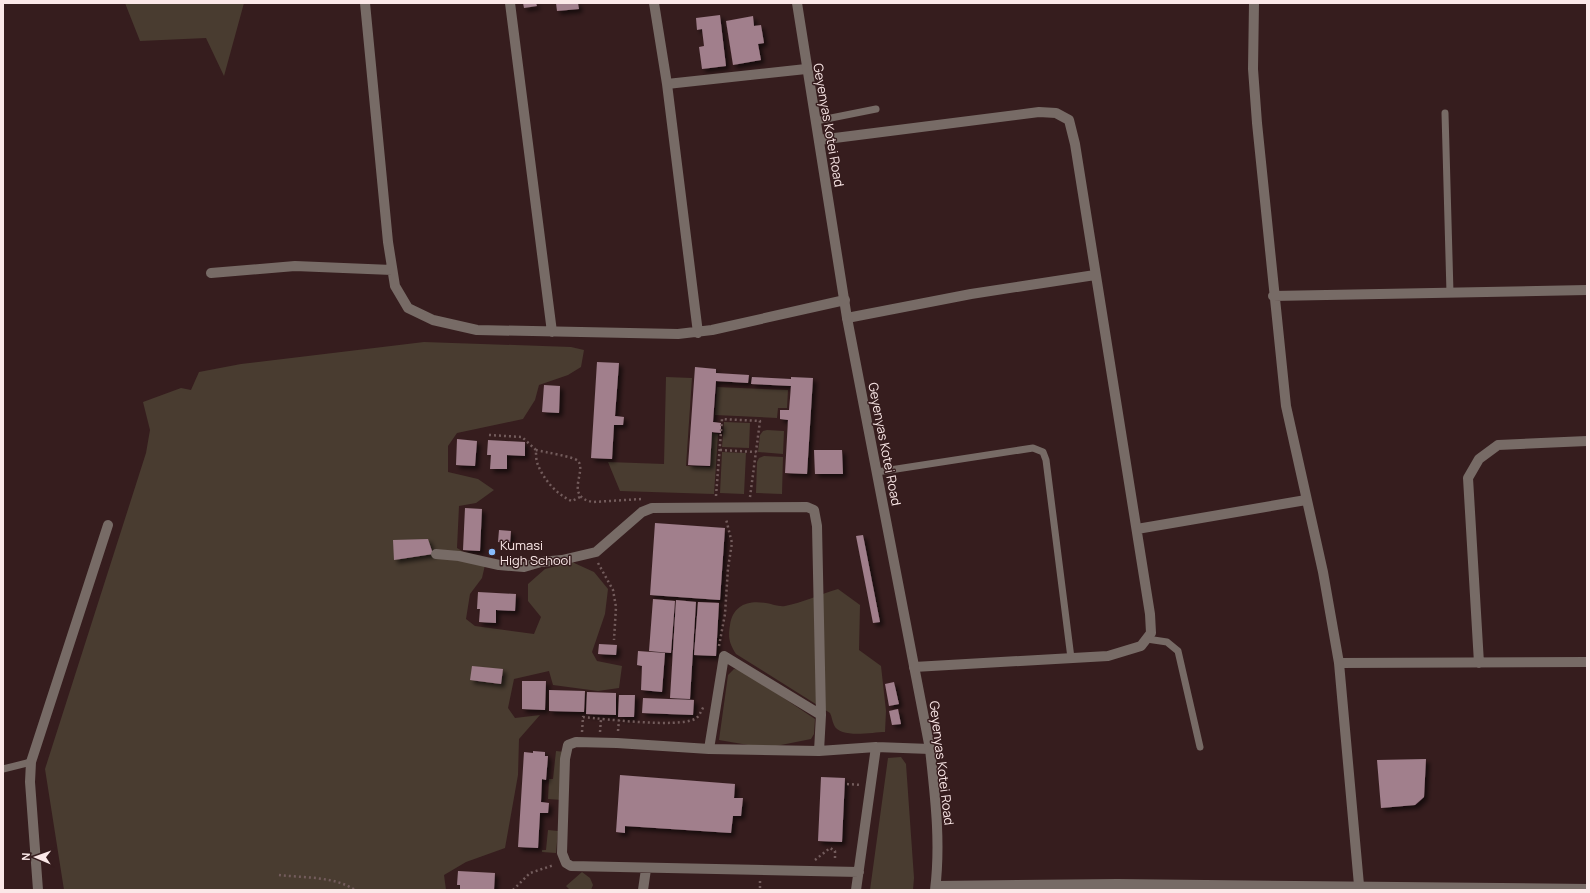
<svg xmlns="http://www.w3.org/2000/svg" width="1590" height="893" font-family="Manrope,sans-serif">
  <defs>
    <filter id="shadow"><feDropShadow dx="3.5" dy="3.5" stdDeviation="2" flood-color="#0009"/></filter>
  </defs>
  <rect width="100%" height="100%" fill="#361d1e"/>
  <path fill="#493c30" d="M125,3H244L224,76L206,38L140,41Z
    M424,342L571,347L584,350L581,367L568,375L539,385L535,400L523,419L457,433L448,446V472L478,479L494,490L476,503L459,506L457,548L485,565L482,578L470,594L466,619L475,626L534,634L541,617L528,601V584L545,569L572,562L594,572L608,589L605,614L592,652L597,661L622,666L619,688L598,691L553,685L549,671L514,679L508,708L515,718L540,715L519,739L518,775L505,848L466,862L444,875L446,890H64L45,769L146,453L150,430L143,402L181,388L191,390L199,372L241,364Z
    M666,377L692,378L686,466L710,467L712,433L718,434L714,494L620,491L608,462L664,464Z
    M717,387L788,390L787,408H778L777,418L715,415Z
    M724,422L750,423L749,448L722,447Z
    M767,430L784,431L783,454L758,452L760,435L763,431Z
    M722,452L746,453L744,494L720,493Z
    M764,456L783,457L782,494L756,493L757,462L759,458Z
    M838,589L860,605L859,650L881,666L886,711L885,732C872,732 840,739 834,725C832,721 832,717 830,713L736,654C729,643 728,637 730,625C733,605 748,600 766,603C772,604 779,607 785,606C802,603 821,594 838,589Z
    M734,669L742,670L815,719L814,734L811,739L766,748L719,740L728,675Z
    M556,751L565,752L562,800L548,799L549,779H553Z
    M901,757L906,764L914,878L913,890H870L888,758Z
    M548,830L558,831L556,853L542,852V850H546Z
    M582,872L590,878L593,885L591,890H570L566,886Z"/>
  <path fill="#a17f8c" filter="url(#shadow)" d="M523,3H536L537,6L524,8Z
    M556,3H578L579,9L557,11Z
    M720,15L726,66L702,69L699,47L704,46L702,29L697,30L696,18Z
    M753,16L754,26L761,25L764,43L758,44L761,60L733,65L726,21Z
    M597,362L619,363L615,416L624,417L623,425H614L612,459L591,458Z
    M695,367L716,369V373L749,375L748,383L716,381L713,422L721,423V433L712,432L710,466L688,465Z
    M752,377L791,379V377L813,378L807,474L785,473L788,420L780,419V410H789L791,386L751,384Z
    M544,385L560,386L559,413L542,412Z
    M457,439L477,441L475,466L456,465Z
    M488,440L525,442V456L507,455V469H490L491,455H487Z
    M814,450H842L843,474H815Z
    M465,508L482,509L480,551L463,550Z
    M655,523L725,528L720,600L650,595Z
    M499,530L511,531L510,543L498,542Z
    M863,535L880,622L873,623L856,536Z
    M428,539L433,554L394,560L393,540Z
    M478,592L516,594L515,611L496,610V623L479,622L480,609H477Z
    M653,599L675,601L671,653L649,651Z
    M676,600L696,602L690,699L670,698Z
    M698,602L719,603L716,656L694,655Z
    M599,644L617,645L616,655L598,654Z
    M638,651L665,653L662,692L641,690L642,666L637,665Z
    M472,666L503,669L501,684L470,680Z
    M522,681H546L545,710L522,709Z
    M894,682L899,704L889,706L885,684Z
    M549,690L585,691L584,712L549,711Z
    M587,692L616,693V715L586,714Z
    M619,695H635L634,717H618Z
    M643,698L694,700L693,715L642,713Z
    M898,709L901,724L892,725L889,711Z
    M533,751L545,752V756H548L546,780L542,779L541,802L549,803L548,813H540L538,848L518,847L524,752L533,753Z
    M1426,759L1424,797L1415,805L1381,808L1377,760Z
    M620,775L735,784L734,798H743L741,816H733L731,833L625,826V833L616,832Z
    M821,777L845,778L842,842L818,841Z
    M458,871L495,873L494,890H460V885H457Z"/>
  <g fill="none" stroke-linecap="round" stroke-linejoin="round">
    <path stroke="#735c5c" stroke-width="2.5" stroke-dasharray="2 3" stroke-linecap="butt" d="M489,435L522,437L536,450C536,455 536,461 538,465C544,480 557,495 572,501L582,496
      M536,450C544,452 575,457 578,461C587,471 564,497 593,502L642,499
      M720,450L756,452
      M716,496L722,419L760,421L750,497
      M598,563L613,590L616,607L614,640
      M719,646L725,614L728,568L732,543L726,519
      M618,731L619,720
      M582,732L583,717C606,719 676,728 695,719C699,717 701,711 704,706
      M600,732L601,719
      M847,784L861,785
      M815,860L830,848L835,851V861
      M279,875C304,878 334,876 355,890
      M760,881V890
      M513,890L530,873L554,865"/>
    <path stroke="#776b66" stroke-width="7" d="M1445,113L1450,293
      M816,121L876,109
      M877,472L1033,448L1043,452L1046,460L1071,658
      M1147,639L1167,642L1178,651L1200,747
      M3,769L31,762"/>
    <path stroke="#776b66" stroke-width="10" d="M365,3L388,242L395,286L408,308L433,320L477,330L678,334L712,330L845,300
      M510,3L552,332
      M654,3L667,84L698,333
      M1254,3L1253,69L1257,123L1286,406L1323,572L1339,663L1359,885
      M667,84L806,69
      M819,140L1039,112L1056,113L1069,120L1075,144L1150,614L1151,633L1141,646L1108,656L914,667
      M211,273L295,266L392,270
      M1273,296L1587,290
      M847,318L971,294L1095,275
      M1137,529L1306,500
      M436,554L459,556L499,565L524,567L541,562L562,560L596,552L642,512L652,508L807,507L814,510L817,526L821,715L819,751
      M1339,663L1587,662
      M1479,663L1468,478L1479,459L1498,445L1587,441
      M709,749L724,656L821,715
      M859,872L571,866L566,863L562,853L565,759L568,745L576,742L617,743L709,749L819,751L876,747L930,749
      M38,890L30,782L31,762L108,525
      M643,890L646,869
      M856,890L876,747"/>
    <path stroke="#776b66" stroke-width="10" d="M797,3L847,318L930,749C935,796 941,842 935,890
      M936,886L1117,884L1587,889"/>
  </g>
  <circle fill="#87bbfc" stroke="#361d1e" stroke-width="1.5" cx="492" cy="552" r="4"/>
  <g text-anchor="middle" stroke-width="3" stroke-linejoin="round" paint-order="stroke">
    <g font-size="13" fill="#fbe8e8" stroke="#361d1e">
      <text transform="translate(829 125) rotate(80)" y="5">Geyenyas Kotei Road</text>
      <text transform="translate(885 444) rotate(79)" y="5">Geyenyas Kotei Road</text>
      <text transform="translate(942 763) rotate(83)" y="5">Geyenyas Kotei Road</text>
    </g>
    <g font-size="13" fill="#fbe8e8" stroke="#361d1e" text-anchor="start">
      <text x="500" y="550">Kumasi<tspan x="500" dy="15">High School</tspan></text>
    </g>
  </g>
  <rect width="1590" height="893" fill="none" stroke="#fbe8e8" stroke-width="8"/>
  <g transform="translate(36 857) rotate(272)" stroke="#361d1e" stroke-width="3" paint-order="stroke">
  <path d="M0-3L7 15L0 10L-7 15Z" fill="#fbe8e8"/>
  <text y="-6" font-size="11" font-weight="bold" text-anchor="middle" fill="#fbe8e8">N</text>
  </g>
</svg>
